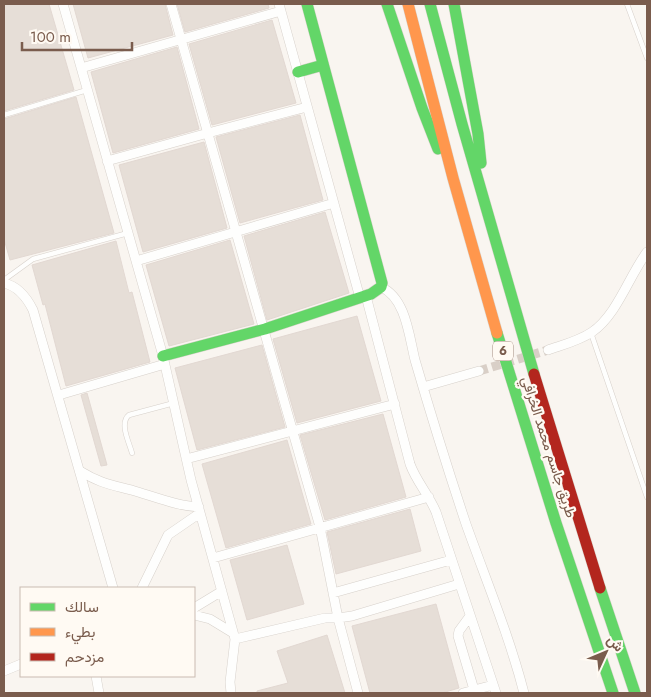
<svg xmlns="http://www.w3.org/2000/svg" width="651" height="697" font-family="Jost,Vazirmatn,sans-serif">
  <rect width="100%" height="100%" fill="#f9f5f0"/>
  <path fill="#e6ded7" stroke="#e2d8d2" d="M4,4H49L74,90L4,111Z
    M73,4H165L173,35L88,58Z
    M177,4H268L269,8L185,32Z
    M272,20L296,103L212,125L189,44Z
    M177,47L199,129L113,153L91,72Z
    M76,97L114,233L10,260L4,239V119Z
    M300,115L323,200L240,223L216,137Z
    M204,142L227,228L143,252L119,165Z
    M325,212L349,293L267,320L244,236Z
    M230,240L254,324L169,346L146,265Z
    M116,241L129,293L132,292L150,362L66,386L45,304L43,305L32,265Z
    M357,316L381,401L297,423L273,339Z
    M262,345L285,427L197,450L175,368Z
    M87,393L107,465L101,466L81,395Z
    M383,414L406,497L325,520L300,435Z
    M287,440L311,524L226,548L202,464Z
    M410,509L421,551L336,574L327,532Z
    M287,545L304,604L247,620L230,560Z
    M436,604L459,688L442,693H370L352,626Z
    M327,635L345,693H257V691L288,683L277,651Z"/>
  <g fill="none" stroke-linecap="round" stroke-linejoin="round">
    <path stroke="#d9cfc7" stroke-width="9" stroke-dasharray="9 4.5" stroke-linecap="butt" d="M479,371L548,350"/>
    <g stroke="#d7d1cb" stroke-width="5.5">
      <path id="lane" d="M627,4L647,58
        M4,115L87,90
        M4,280L33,259L128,233
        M591,333L647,497
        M132,453C129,442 119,423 129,415L174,403"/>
    </g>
    <g stroke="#d7d1cb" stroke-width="10">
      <path id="street" d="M63,4L163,356L191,480L235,639L230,682L231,693
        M171,4L320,527L338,618L358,693
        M279,4L360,298
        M81,68L281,11
        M107,161L208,133L307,107
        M136,261L334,203
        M4,283C17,286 27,298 33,310L113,588
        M381,287C406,298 409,336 415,360C431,415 448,470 466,524C486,580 509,635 524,693
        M366,296L410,464C416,481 429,495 436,512L496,693
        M548,350C562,345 579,341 592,332C617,315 629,276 647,252
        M423,387L479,371
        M59,395L165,364
        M186,459L395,404
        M80,471C103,485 114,485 138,492C158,498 178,506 199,507
        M213,558L429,497
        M142,588L168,535L200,513
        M333,593L451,560
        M194,608L222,591
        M194,615L210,619L233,633
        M470,616L459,631L458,636L475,693
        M235,639L325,618H338L352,616L459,584
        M4,671L21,664
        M96,676L99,693
        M463,693L493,685"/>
    </g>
    <g stroke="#d9d2cb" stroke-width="12">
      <path id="fast" d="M387,4L422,108L438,149
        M430,4L462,124L534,374
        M454,4L478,134L481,163
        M298,72L323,65
        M497,333L556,523L613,693
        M163,356L265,329L371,294L381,287L382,283L307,4
        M600,588L635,693"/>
    </g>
    <g stroke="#d9d2cb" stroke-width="12">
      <path id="slow" d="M408,4L453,178L497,333"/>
    </g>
    <g stroke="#d9d2cb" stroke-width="12">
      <path id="jam" d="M534,374L600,588"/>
    </g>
    <use href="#lane" stroke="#fefefd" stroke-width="4.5"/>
    <use href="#street" stroke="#fefefd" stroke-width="9"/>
    <use href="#fast" stroke="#63d668" stroke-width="11"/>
    <use href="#slow" stroke="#ff974d" stroke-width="11"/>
    <use href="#jam" stroke="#b3261e" stroke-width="11"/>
  </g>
  <g text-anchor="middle" stroke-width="4.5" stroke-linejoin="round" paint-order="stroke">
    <rect fill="#fffaf3" stroke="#a28b7f" stroke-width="1" x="493" y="341.5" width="20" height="19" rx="4"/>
    <g font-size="12" font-weight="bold" fill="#7a5c4d">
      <text x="503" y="355">6</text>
    </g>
    <g font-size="14" fill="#7a5c4d" stroke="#fffaf3">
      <text transform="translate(549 447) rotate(72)" y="5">طريق جاسم محمد الخرافي</text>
    </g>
  </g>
  <rect width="651" height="697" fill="none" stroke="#7a5c4d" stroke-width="10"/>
  <rect x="20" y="587" width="175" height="90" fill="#fffaf3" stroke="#cabbb1"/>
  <rect x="30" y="603" width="25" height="8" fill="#63d668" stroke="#cabbb1"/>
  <text x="65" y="612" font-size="15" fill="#7a5c4d">سالك</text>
  <rect x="30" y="628" width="25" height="8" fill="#ff974d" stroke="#cabbb1"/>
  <text x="65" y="637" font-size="15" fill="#7a5c4d">بطيء</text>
  <rect x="30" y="653" width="25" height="8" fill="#b3261e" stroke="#cabbb1"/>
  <text x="65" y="662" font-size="15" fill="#7a5c4d">مزدحم</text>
  <g transform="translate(606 652) rotate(46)" stroke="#fffaf3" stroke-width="4" paint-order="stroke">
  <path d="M0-4L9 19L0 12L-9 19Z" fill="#7a5c4d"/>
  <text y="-8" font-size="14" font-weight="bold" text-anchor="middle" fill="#7a5c4d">ش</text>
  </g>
  <path d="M22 42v8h110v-8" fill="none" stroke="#7a5c4d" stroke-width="2.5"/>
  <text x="30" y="42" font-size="15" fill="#7a5c4d" stroke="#fffaf3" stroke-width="4" paint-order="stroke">100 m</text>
</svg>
